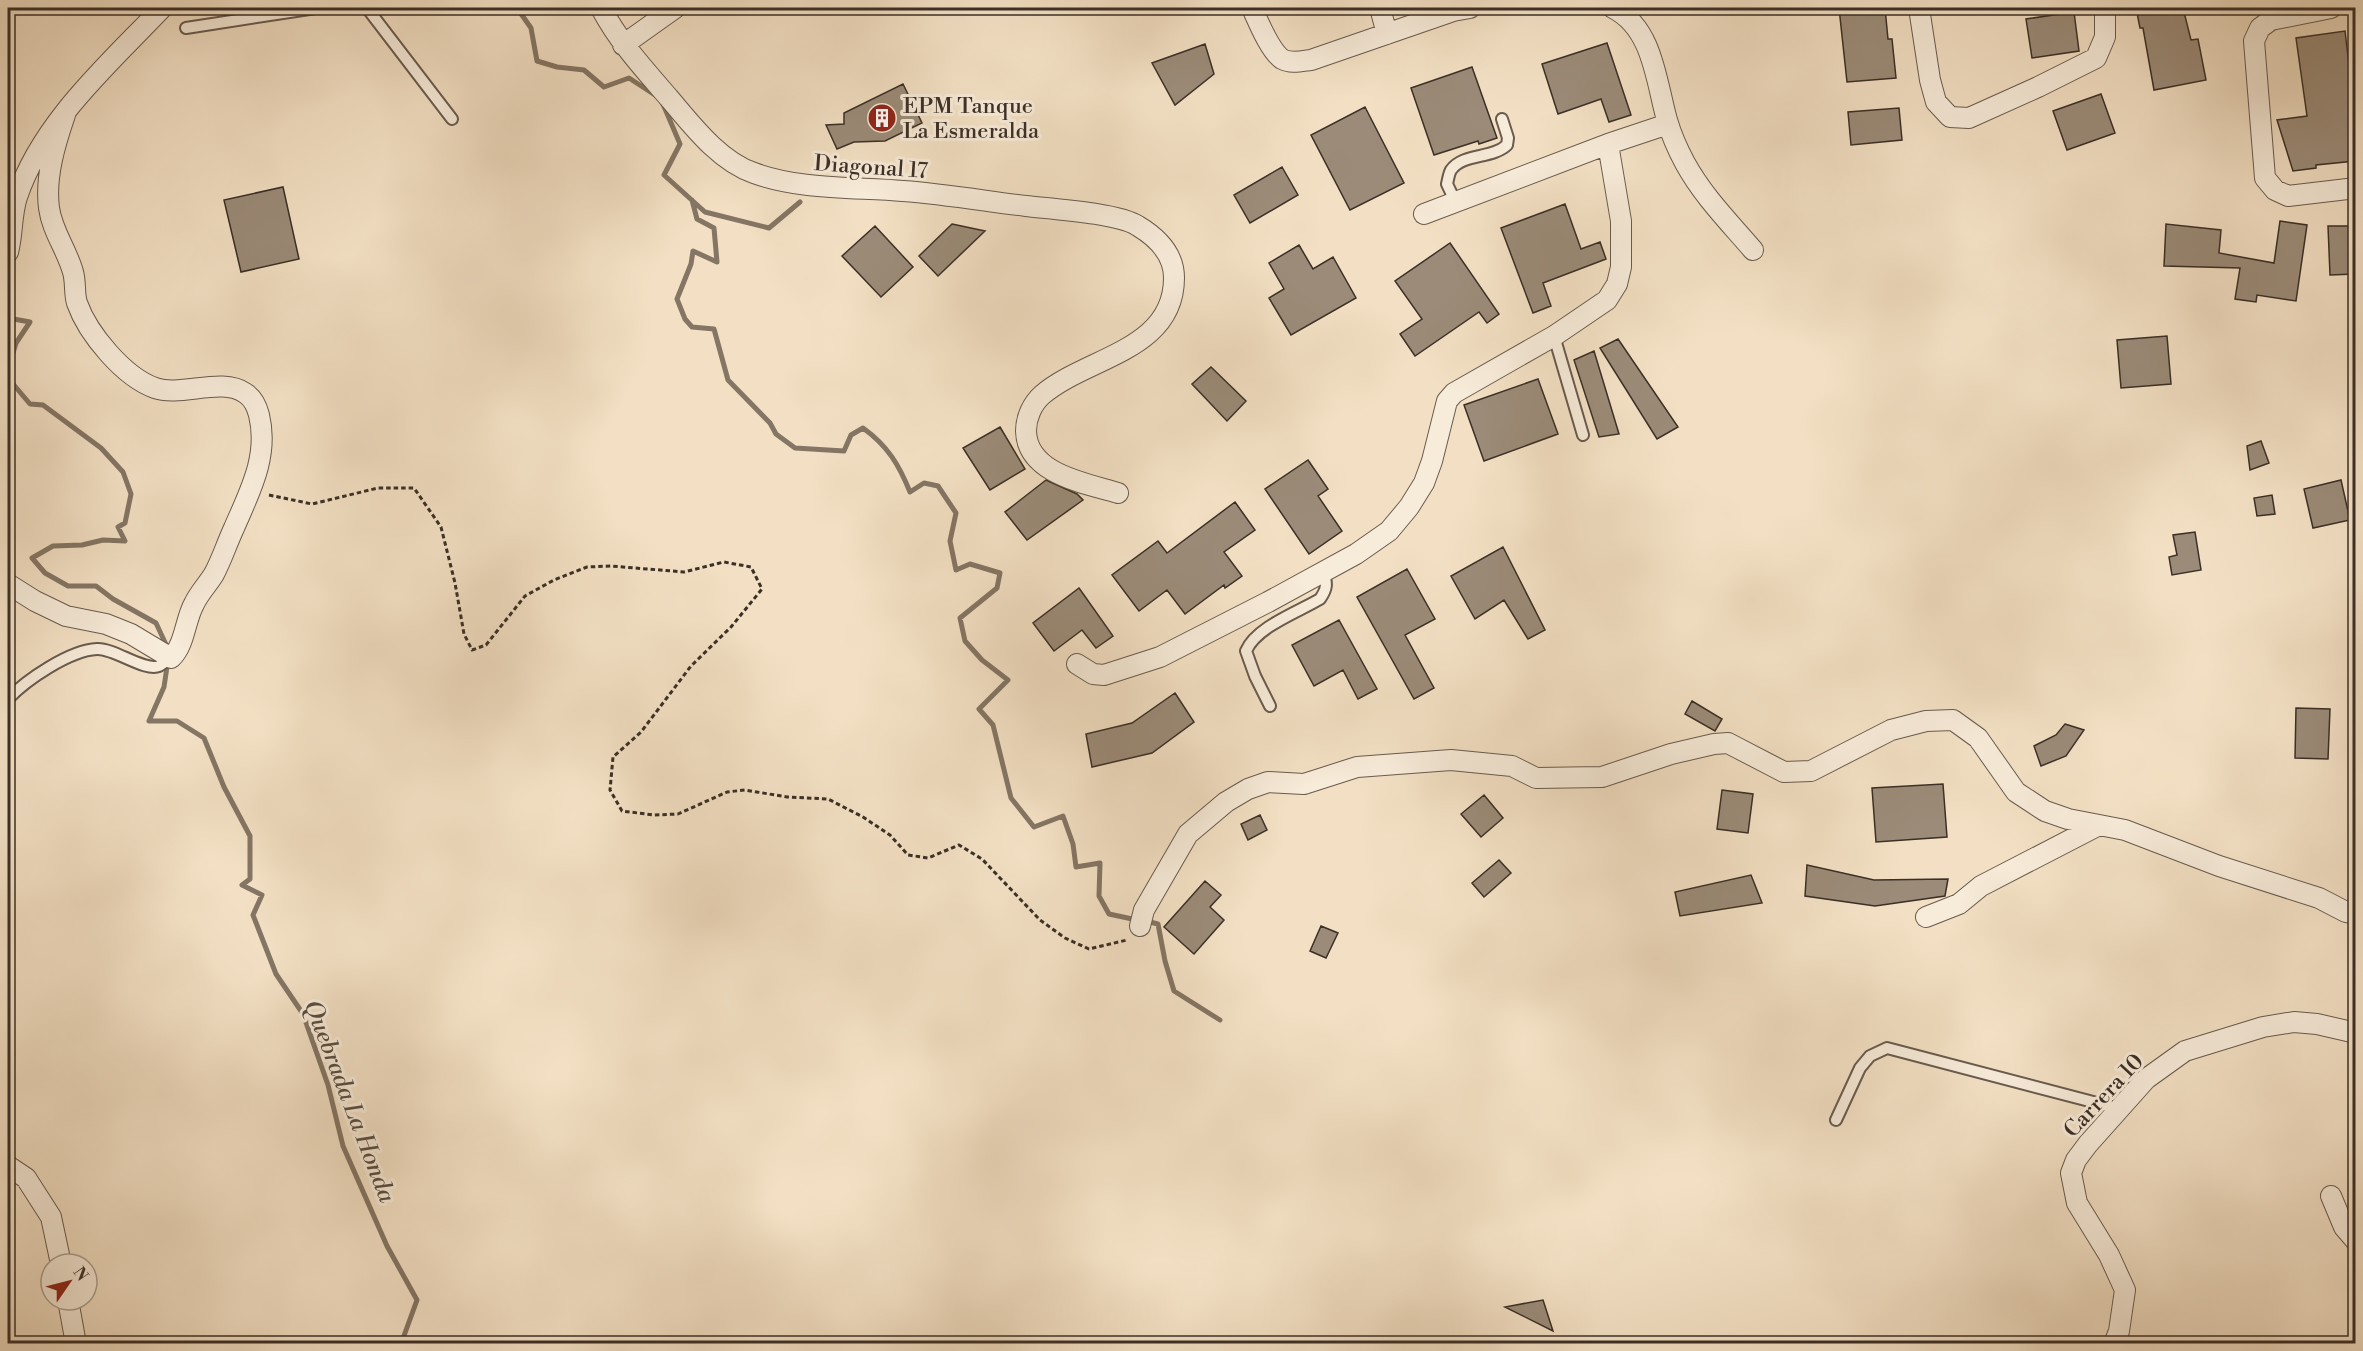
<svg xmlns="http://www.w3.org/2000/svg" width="2363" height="1351" font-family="'Libre Bodoni',serif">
  <rect width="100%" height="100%" fill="#f3e0c4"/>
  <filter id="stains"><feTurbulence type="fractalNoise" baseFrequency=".00333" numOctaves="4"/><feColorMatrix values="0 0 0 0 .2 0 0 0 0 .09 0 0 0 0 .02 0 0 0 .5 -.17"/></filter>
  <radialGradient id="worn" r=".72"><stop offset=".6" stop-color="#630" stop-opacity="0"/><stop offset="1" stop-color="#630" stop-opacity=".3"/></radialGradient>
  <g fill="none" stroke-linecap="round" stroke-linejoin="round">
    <path stroke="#847564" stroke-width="5" d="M517,8L531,28L537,61L557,67L584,70L604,87L629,78L655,95
      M663,104L680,144L664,175L705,212L769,228L800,202
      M692,200L697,219L714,228L717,262L693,251L691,264L677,299L685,319L692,327L714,329L728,380L770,423L776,434L795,448L844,451L851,435L863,428C888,446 899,465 910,492L924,483L938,486L956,513L950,541L956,570L970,564L1000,573L997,588L960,618L965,641L982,660L1008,680L979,709L993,725L1011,798L1034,827L1063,816L1073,844L1076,867L1100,863L1099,896L1109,914L1137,920
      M8,318L30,322L16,343L13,353L8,354
      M8,378L30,404L43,405L101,448L123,472L131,494L125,523L118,527L125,541L103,540L82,545L53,546L32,558L45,573L68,586H96L113,599L156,623L169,651
      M168,660L164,687L149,721H177L204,738L224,787L250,836V879L242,885L262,895L253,915L276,974L303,1014L328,1085L343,1146L387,1246L417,1300L401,1344
      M1146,921L1158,924L1165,961L1174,991L1220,1020"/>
  </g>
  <path fill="#9b8b78" stroke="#3b2f26" stroke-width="1.5" d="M1839,8H1885L1888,39H1892L1896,78L1847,82Z
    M2136,8H2183L2191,40L2198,39L2206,80L2154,90L2143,28H2140Z
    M2074,12L2079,51L2032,58L2026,19Z
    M2345,31L2355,116V161L2316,165V168L2293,171L2277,120L2307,116L2296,38Z
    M1607,43L1631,115L1609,122L1601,99L1558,114L1542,64Z
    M1205,44L1214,74L1175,105L1152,63Z
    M1472,67L1497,138L1479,144L1478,141L1434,155L1411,88Z
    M903,84L922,123L885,141L854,142L837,149L826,125L844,124V113Z
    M2101,94L2115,133L2067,150L2053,111Z
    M1365,107L1404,183L1350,210L1311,135Z
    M1899,108L1902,140L1851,145L1848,112Z
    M1282,167L1298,195L1250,223L1234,195Z
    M283,187L299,259L241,272L224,200Z
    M1565,204L1581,249L1600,242L1606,259L1543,283L1551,306L1533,313L1501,228Z
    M2280,221L2307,225L2296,301L2257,295L2256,302L2235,299L2240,268L2164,266L2166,224L2221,230L2219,253L2274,263Z
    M952,224L985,231L938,276L919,256Z
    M875,226L913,267L881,297L842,256Z
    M2328,226H2355V274L2330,275Z
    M1450,243L1499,314L1487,323L1479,312L1415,356L1400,334L1422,319L1395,281Z
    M1299,245L1313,269L1333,257L1356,298L1291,335L1269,298L1284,289L1269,263Z
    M2167,336L2171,384L2121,388L2117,340Z
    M1618,339L1678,427L1657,439L1600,348Z
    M1594,351L1619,434L1599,437L1574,360Z
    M1211,367L1246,401L1227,421L1192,384Z
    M1538,379L1558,434L1484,461L1464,405Z
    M1000,427L1025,469L990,490L963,448Z
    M2261,441L2269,463L2250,470L2247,446Z
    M1308,460L1328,489L1318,496L1342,531L1309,554L1265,489Z
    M1046,480L1077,494L1083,500L1027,540L1005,512Z
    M2341,480L2350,520L2313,528L2304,489Z
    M2272,495L2275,514L2257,516L2254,498Z
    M1235,502L1255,530L1224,552L1242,576L1225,588L1224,585L1185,614L1167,590L1139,611L1112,575L1158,541L1167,553Z
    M2195,532L2201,570L2172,575L2169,557L2177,555L2173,535Z
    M1503,547L1545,630L1528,639L1504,600L1475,619L1451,576Z
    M1407,569L1435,619L1405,635L1434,688L1414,699L1357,597Z
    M1079,588L1113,636L1096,648L1082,630L1054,651L1033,623Z
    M1339,620L1377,689L1358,699L1343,670L1314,686L1292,645Z
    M1175,693L1194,722L1152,753L1092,767L1086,734L1132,723Z
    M1692,701L1722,719L1715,731L1685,714Z
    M2296,708L2330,709L2328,759L2295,758Z
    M2065,724L2084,730L2066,756L2041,766L2034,746L2056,735Z
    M1943,784L1947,837L1876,842L1872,788Z
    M1722,790L1753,794L1748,833L1717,829Z
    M1484,795L1503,818L1481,837L1461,814Z
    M1260,815L1267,830L1248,840L1241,824Z
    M1499,860L1511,873L1484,897L1472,883Z
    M1807,865L1874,880L1948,879L1945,896L1875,906L1805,896Z
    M1751,875L1762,903L1680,916L1675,892Z
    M1205,881L1221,895L1210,907L1224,920L1194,954L1164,927Z
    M1321,926L1338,933L1326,958L1310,951Z
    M1543,1300L1553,1331L1505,1307Z"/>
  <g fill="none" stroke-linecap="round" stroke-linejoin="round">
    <g stroke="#695b4e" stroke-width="14">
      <path id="service" d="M367,8L452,119
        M186,28L316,8
        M1456,203L1447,184C1448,180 1449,173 1451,170C1463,153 1492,159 1507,145L1508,138L1502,119
        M1554,336L1583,435
        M8,699C26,680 70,650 97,649C114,648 145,672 159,666C163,664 167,660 171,658
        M1270,706L1255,676L1246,651C1256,627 1298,612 1320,599C1327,589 1328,583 1322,571
        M1836,1120L1860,1068L1870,1056L1887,1048L2120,1109"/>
    </g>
    <g stroke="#695b4e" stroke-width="22">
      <path id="minor" d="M601,8C619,42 644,69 669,98C692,125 719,161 754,173C801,190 854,187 903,191C944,194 985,201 1026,206C1052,209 1118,213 1138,226C1158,238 1174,254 1174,278C1174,351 1086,357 1042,395C1032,404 1026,418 1026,431C1027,474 1085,483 1118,493
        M1252,8C1258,21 1270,51 1282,59C1291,64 1302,61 1311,60L1453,11L1470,8
        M1380,8L1387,34
        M1613,8C1653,28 1656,81 1667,120C1671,134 1678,150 1685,163C1703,196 1729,222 1753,250
        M1919,8L1930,80L1936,102L1950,117L1969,118L2038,87L2096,58L2105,37V8
        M2331,8L2271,20L2260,28L2254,41L2265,178L2275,190L2288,196L2356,188
        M623,45L675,8
        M1424,214L1608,144L1668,124
        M8,252C13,234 11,215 17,197C42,122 109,64 162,8
        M8,584L35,601L66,616L106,624L131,634L171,658C185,645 185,620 194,604C199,593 208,584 214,574C222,559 227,543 234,528C250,491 269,456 259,415C257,407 253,398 245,393C222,377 181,397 155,388C124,377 88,334 77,303C74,294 76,282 73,272C67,250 52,231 49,208C45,177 55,144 65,115
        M1077,664L1093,674L1104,675L1160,657L1268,602L1356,554L1389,531L1409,507L1424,483L1432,461L1447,401L1454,393L1554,336L1607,300L1617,284L1621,267V221L1608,144
        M1926,917L1959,904L1981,886L2099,825
        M1140,926L1144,910L1188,834L1226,802L1248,789L1268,782L1304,784L1357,767L1451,760L1512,766L1536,778L1602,777L1671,754L1714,744L1728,743L1784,772L1811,771L1891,730L1926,721L1953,720L1978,738L2016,792L2045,811L2068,819L2125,830L2219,866L2319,898L2346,912L2356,914
        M8,1166L26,1178L51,1217L61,1264
        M2331,1196L2344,1227L2356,1241
        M68,1300L76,1344
        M2114,1344L2119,1331L2125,1290L2109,1255L2077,1203L2071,1173L2076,1160L2088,1144L2146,1079L2185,1051L2263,1027L2294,1022L2317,1024L2356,1033"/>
    </g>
    <path stroke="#3b2f26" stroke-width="3" stroke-dasharray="4.5 3" stroke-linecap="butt" d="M269,495L312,504L378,488H414L441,527L455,583L464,634L472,650L486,645L525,596L554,580L587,567L611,566L684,572L724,562L751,567L762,589L731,627L691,666L641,732L613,757L610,790L622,811L654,815L678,814L727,792L745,790L787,797L828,799L863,817L890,835L908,855L928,858L959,845L982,859L1040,920L1065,938L1089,949L1127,940"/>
    <use href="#service" stroke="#f7ebd9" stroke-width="10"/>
    <use href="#minor" stroke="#f7ebd9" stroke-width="20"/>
  </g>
  <defs>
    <g id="building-disc" transform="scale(1.5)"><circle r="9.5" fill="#8f2418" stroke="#f7ebd9"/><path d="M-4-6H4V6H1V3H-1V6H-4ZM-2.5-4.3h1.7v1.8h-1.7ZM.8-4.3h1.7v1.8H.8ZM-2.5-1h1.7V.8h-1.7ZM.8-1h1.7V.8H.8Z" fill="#fff"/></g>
  </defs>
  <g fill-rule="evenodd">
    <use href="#building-disc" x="882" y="118"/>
  </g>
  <g text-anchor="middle" stroke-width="6" stroke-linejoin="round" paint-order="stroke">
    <g font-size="22" fill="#3b2f26" stroke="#f7ebd9" text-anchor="start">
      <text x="903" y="113">EPM Tanque<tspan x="903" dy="25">La Esmeralda</tspan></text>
    </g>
    <g font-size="22" fill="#3b2f26" stroke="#f7ebd9">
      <text transform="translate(871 166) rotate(4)" y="8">Diagonal 17</text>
      <text transform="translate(2103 1095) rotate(-47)" y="8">Carrera 10</text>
    </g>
    <g font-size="24" font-style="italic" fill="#594c40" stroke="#f7ebd9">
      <text transform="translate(350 1101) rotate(69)" y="8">Quebrada La Honda</text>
    </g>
  </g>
  <rect width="2363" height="1351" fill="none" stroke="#f3e0c4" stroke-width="30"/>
  <rect x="9" y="9" width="2345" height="1333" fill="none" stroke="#3b2f26" stroke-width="3"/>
  <rect x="15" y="15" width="2333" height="1321" fill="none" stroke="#3b2f26" stroke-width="1.5"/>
  <g transform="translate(69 1282) rotate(55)"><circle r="28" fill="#f7ebd9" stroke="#aca091" stroke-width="1.5"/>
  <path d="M0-4.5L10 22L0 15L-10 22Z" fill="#8f2418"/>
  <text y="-9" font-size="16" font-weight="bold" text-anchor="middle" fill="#3b2f26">N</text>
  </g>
  <rect width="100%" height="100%" filter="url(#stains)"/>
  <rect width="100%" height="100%" fill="url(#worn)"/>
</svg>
